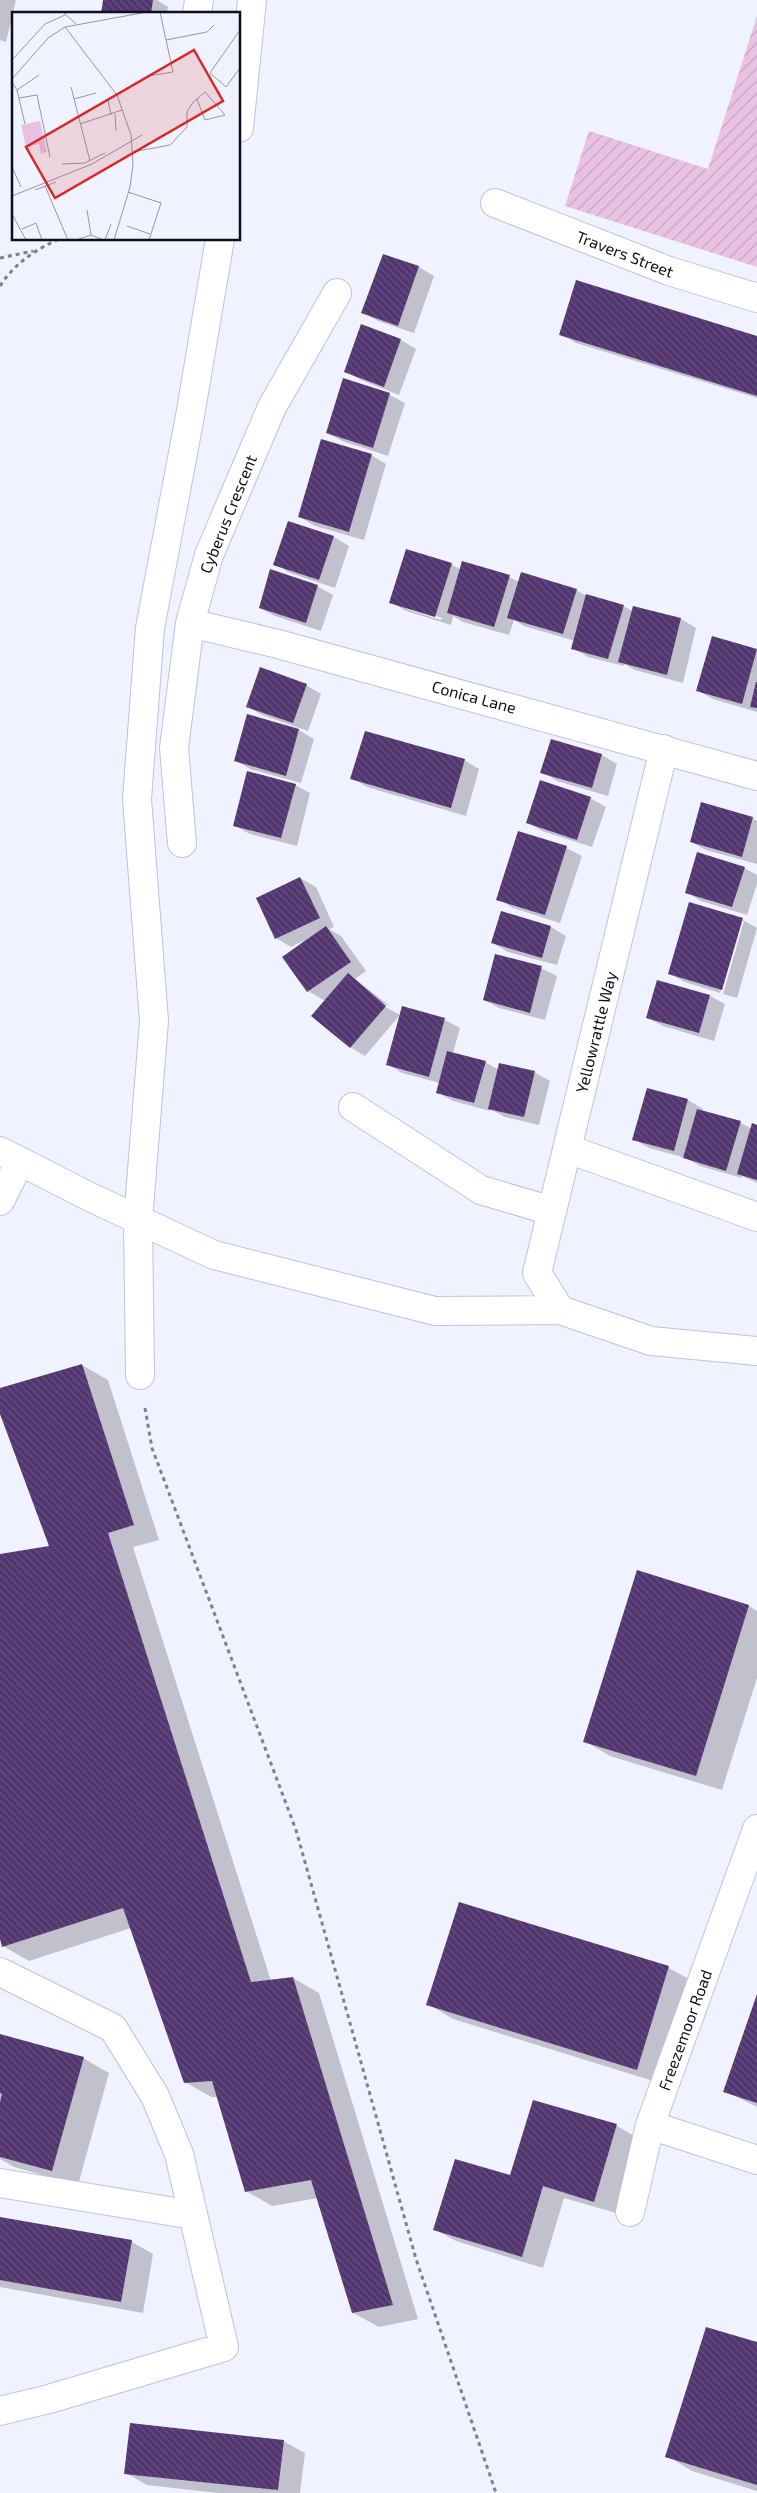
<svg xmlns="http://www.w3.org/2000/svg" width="757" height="2493" font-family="'Exo 2',sans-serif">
  <defs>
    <pattern id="garden-furrows" width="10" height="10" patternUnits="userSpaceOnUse" patternTransform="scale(1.25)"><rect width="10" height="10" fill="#e9c2e3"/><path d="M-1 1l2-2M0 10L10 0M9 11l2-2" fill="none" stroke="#c7a6c2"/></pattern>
    <pattern id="building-back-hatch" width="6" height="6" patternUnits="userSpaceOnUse" patternTransform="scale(1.25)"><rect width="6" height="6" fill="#533670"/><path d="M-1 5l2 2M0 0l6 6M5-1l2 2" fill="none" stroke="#67507f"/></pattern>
  </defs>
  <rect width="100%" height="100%" fill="#f0f2ff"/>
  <path fill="url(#garden-furrows)" d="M757,16V267L565,206L589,131L708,169Z"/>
  <path fill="#0003" fill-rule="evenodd" d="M0,0H16L6,42L0,40Z
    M104,0H157L168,7L167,14H102Z
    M384,255L419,267L434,276L414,333L378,321L363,312Z
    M362,326L401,340L416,349L399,395L361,380L346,372Z
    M561,334L757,337V398L576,343Z
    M344,380L390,395L405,403L388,456L342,441L327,433Z
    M371,455L386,464L364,540L315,526L300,517Z
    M334,537L349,546L335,588L290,573L275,564Z
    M451,564L461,570L509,577L519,582L576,590L587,596L623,606L633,611L634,608L681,619L696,628L683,683L635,670L624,664V666L588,657L573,648L575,641L524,626L514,620L509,635L463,622L453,616L451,625L406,611L391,602ZM406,607L442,618L441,620L406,609Z
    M317,586L333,595L321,631L275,616L260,608Z
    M713,638L757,650V712L713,699L697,690Z
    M306,685L321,694L308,731L262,715L247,706Z
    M248,716L299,730L314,739L301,783L250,769L235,760Z
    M551,741L602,755L617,764L608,796L557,781L542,772Z
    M464,760L479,769L466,816L367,787L352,778Z
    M295,785L310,793L297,846L250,834L235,826Z
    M590,798L606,807L592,847L542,831L527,822Z
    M752,818L757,821V864L706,850L691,842Z
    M566,848L582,856L560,923L513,908L498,899Z
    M744,868L757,875V884L747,915L701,901L686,892Z
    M300,878L316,887L334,927L329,929L341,936L366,971L355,979L391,1007L381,1002L380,1004L400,1015L365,1056L350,1047L325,1001L308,991L284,957L305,940L291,947L276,938Z
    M690,904L743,920L757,928L737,998L723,994L744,921H741L720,993L685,982L670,974Z
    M551,927L566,936L557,965L508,952L493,943Z
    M541,968L557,976L545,1020L499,1008L484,1000Z
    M710,996L725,1004L714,1041L663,1026L647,1018Z
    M445,1020L460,1028L453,1053L485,1062L499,1070L534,1072L550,1081L539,1125L505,1117L490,1109V1111L453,1101L437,1092L440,1083L402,1073L387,1064Z
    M688,1100L703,1109L702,1111L741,1123L752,1129L757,1126V1183L742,1176V1178L700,1166L686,1158L649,1148L634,1139Z
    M82,1365L108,1380L159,1540L133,1547L271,1981L293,1978L319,1993L418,2319L379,2327L353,2313L318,2198L272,2206L246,2191L218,2097H211L185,2082L131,1928L29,1961L3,1946L0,1935V1555L51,1547L0,1410V1389Z
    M637,1571L749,1606L757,1611V1678L722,1790L610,1756L585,1741Z
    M459,1903L669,1968L694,1982L663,2084L453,2019L428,2004Z
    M757,1997V2107L725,2091Z
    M0,2036L83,2058L109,2073L78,2185L14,2167L0,2159L2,2101L0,2100Z
    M534,2101L617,2126L638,2138L616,2213L564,2198L543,2268L456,2241L434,2229L511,2177Z
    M0,2218L132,2242L153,2254L143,2313L0,2287Z
    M757,2344V2491L692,2471L667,2456Z
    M283,2441L305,2453L300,2493H218L147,2485L126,2473Z"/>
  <path fill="url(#building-back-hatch)" d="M103,0H153L151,14H101Z
    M383,254L419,266L398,326L361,313Z
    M576,280L757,336V396L559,335Z
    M361,324L401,339L384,387L344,372Z
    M343,378L390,393L373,448L326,433Z
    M321,439L372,454L349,532L298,517Z
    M288,521L334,536L319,580L273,565Z
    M406,549L452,563L435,617L389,603Z
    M462,561L510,575L494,627L447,613Z
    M270,569L318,585L306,623L259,608Z
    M521,572L577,589L563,634L507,618Z
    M586,594L624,605L608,659L571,649Z
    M633,606L681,618L667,675L618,662Z
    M712,636L757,649L742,704L696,691Z
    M260,667L307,684L293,723L246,707Z
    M756,682H757V708L750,707Z
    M247,714L299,729L286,776L234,761Z
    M365,731L465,759L451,808L350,779Z
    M551,739L602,754L592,788L540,773Z
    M247,771L296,784L281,838L233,826Z
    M540,780L591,797L577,840L526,823Z
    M701,802L753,817L742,857L690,842Z
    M518,831L567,846L545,915L496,900Z
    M697,852L745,867L732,907L685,893Z
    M300,877L320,918L275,939L256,898Z
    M689,902L743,918L722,990L668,974Z
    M501,911L551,926L542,958L491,943Z
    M326,926L351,962L307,992L282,957Z
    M495,954L542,966L530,1013L483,1000Z
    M348,973L386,1006L350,1048L311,1016Z
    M657,980L710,995L699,1033L646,1018Z
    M402,1006L445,1018L429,1077L386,1065Z
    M447,1051L486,1061L474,1103L436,1093Z
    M499,1063L535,1071L524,1117L488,1109Z
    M647,1088L688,1099L674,1151L632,1140Z
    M697,1109L741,1121L726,1171L683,1158Z
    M752,1123L757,1125V1180L737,1174Z
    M82,1364L134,1525L108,1533L251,1982L293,1977L393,2305L352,2313L311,2180L245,2192L212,2081L184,2083L123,1908L2,1947L0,1939V1554L49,1546L0,1414V1388Z
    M637,1570L749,1605L696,1776L583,1742Z
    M459,1902L669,1966L637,2070L426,2005Z
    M757,1994V2103L723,2092Z
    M0,2034L84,2057L52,2171L0,2157V2102L2,2094L0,2093Z
    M533,2100L617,2124L594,2202L543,2186L522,2257L433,2230L455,2159L510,2175Z
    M0,2217L132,2240L121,2302L0,2280Z
    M706,2327L757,2342V2485L665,2457Z
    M130,2423L284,2440L278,2490L124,2474Z"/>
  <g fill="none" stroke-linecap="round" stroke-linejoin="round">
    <g stroke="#bec2e1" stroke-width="30">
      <path id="minor" d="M197,14L199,0
        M239,128L252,0
        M495,203L669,271L757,298
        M190,623L278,644L757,776
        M182,843L174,748L190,623L209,555L272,407L337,293
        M353,1107L481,1190L552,1211
        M568,1149L757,1217
        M0,1151L92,1198L214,1255L435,1311L560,1310L651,1341L757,1351
        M0,1201L20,1161
        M560,1310L537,1273L664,749
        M140,1375L138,1220L154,1021L137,799L150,628L190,416L220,239
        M757,1829L650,2125L757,2160
        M0,1972L113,2028L155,2096L179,2154L224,2347L49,2399L0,2411
        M0,2183L193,2215
        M630,2212L650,2125"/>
    </g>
    <path stroke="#80818d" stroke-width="3" stroke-dasharray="4 4" stroke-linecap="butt" d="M0,258L33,251
      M0,286C15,263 35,250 59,239
      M145,1408L152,1448L296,1830L416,2259L496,2493"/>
    <use href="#minor" stroke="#fff" stroke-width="28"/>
  </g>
  <g text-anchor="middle" stroke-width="5" stroke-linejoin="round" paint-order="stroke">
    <g font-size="16" fill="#0e0f1a" stroke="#fff">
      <text transform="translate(625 254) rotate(21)" y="6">Travers Street</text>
      <text transform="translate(228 514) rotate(-68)" y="6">Cyberus Crescent</text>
      <text transform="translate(474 697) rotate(15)" y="6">Conica Lane</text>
      <text transform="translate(596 1032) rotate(-76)" y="6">Yellowrattle Way</text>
      <text transform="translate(685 2030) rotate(-70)" y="6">Freezemoor Road</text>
    </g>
  </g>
  <g transform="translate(12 12)">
    <rect width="228" height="228" fill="#f0f2ff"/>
    <path d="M28,109L35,140L29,142L27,132L14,135L9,113Z" fill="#e9c2e3"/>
    <path fill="none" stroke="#9697a3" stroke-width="1" d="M52,1L64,12M53,15L105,83L119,123L121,152L118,175L102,228M228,18L198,61L214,75L228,56M154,28L195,20L202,13M0,48L33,12L53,3M136,64L161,60L148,0M0,67L36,26L53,15L135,0M0,70L5,78L13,112M59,75L78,149M5,78L27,63M7,86L25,83L38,145M62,87L84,81M96,88L99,103M103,102L104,119M68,112L110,98M121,140L158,133L175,115V100L181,90L185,87L193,80L213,103L193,108L185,87M50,152L73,151L93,141M0,155L9,175M33,174L56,228M23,178L44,170M116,180L149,191L137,228M0,184L80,152L130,123M75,198L79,223M0,202L14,228M115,214L138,222M10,217L24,211L30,228M64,228L79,223L92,228M93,228L99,212"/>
    <path fill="#d62828" fill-opacity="0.15" stroke="#d62828" stroke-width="2.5" d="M182,38L211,89L43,186L14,135Z"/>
    <rect width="228" height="228" fill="none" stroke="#0e0f1a" stroke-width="2.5"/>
  </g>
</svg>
